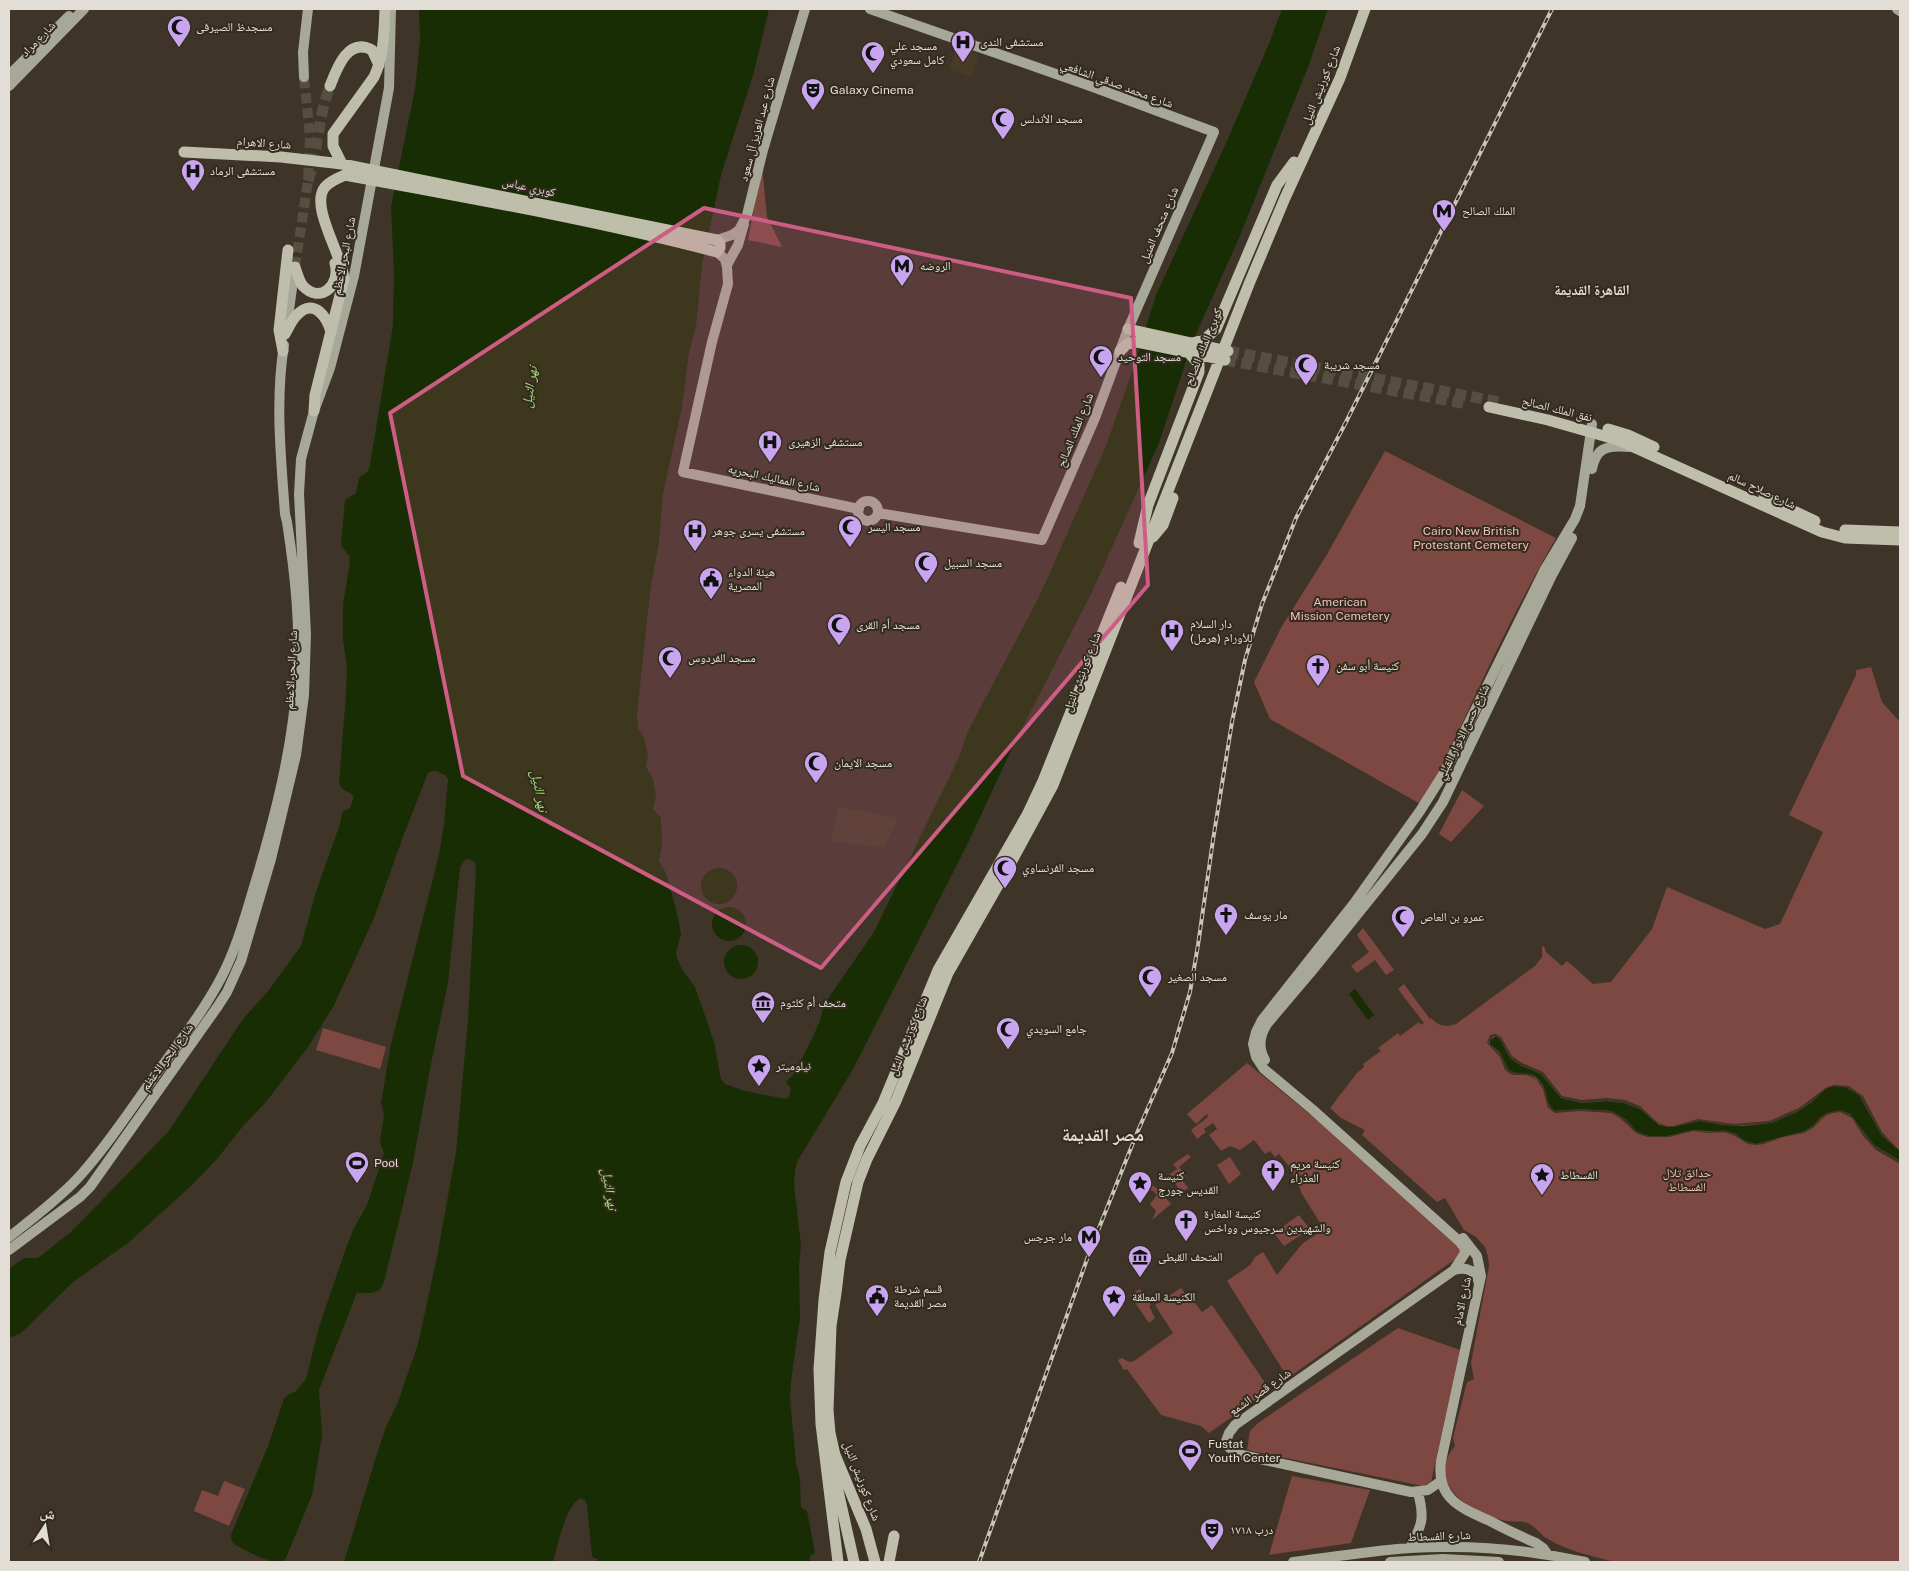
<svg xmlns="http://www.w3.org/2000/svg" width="1909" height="1571" font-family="'Public Sans','Noto Naskh Arabic',sans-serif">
  <rect width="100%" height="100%" fill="#3e3528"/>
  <path fill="#473b28" d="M957,46L976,53L978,58L971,77L949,69Z
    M838,808L862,811L898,818L884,848L831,841Z"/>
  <path fill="#7e4842" d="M762,165L767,217L782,247L748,240Z
    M1385,451L1556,538C1506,624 1466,716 1424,806L1270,719L1254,682L1282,626L1326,556Z
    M1871,667L1882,702L1900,722V1562H1615C1591,1556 1568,1551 1546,1538C1540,1534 1536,1527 1528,1523C1520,1520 1510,1523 1502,1520C1469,1512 1424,1482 1455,1446L1453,1438L1467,1382L1474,1379L1471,1363L1489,1266L1488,1256L1485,1247L1476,1237L1464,1230L1445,1198L1437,1202L1362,1135L1365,1130L1341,1118L1330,1108L1357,1073L1364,1067L1363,1064L1381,1051L1378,1048L1398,1033L1400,1036L1419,1022L1421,1025L1424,1023L1398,989L1404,984L1430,1019L1431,1018C1438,1026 1446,1028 1456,1024L1535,966L1542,957V947L1544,946L1546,952L1562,966L1567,961L1593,984L1611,982L1652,929L1667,887L1765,929L1780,924L1823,832L1789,815L1856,675V670Z
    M1462,790L1484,806L1451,842L1439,834Z
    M1363,928L1394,970L1386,975L1375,960L1357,973L1351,966L1369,952L1357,935Z
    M323,1028L386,1047L380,1069L316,1050Z
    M1247,1063L1359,1154L1461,1248V1255L1288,1378L1227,1281L1250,1265L1255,1257L1263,1252L1277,1275L1302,1244L1324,1229L1302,1194L1297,1181L1288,1165L1279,1154L1275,1157L1270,1151L1265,1154L1254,1140L1240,1150L1230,1146L1221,1151L1209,1135L1217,1129L1213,1123L1204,1129L1206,1132L1197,1139L1191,1130L1208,1117L1207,1114L1196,1124L1187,1114Z
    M1188,1154L1191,1157L1179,1167L1186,1176L1182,1180L1188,1188L1182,1193L1169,1175L1177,1169L1173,1164Z
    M1230,1157L1241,1174L1229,1184L1217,1165Z
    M1148,1183L1158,1189L1171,1204L1152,1220L1156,1211L1150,1204L1157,1195L1153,1191L1145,1189Z
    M1299,1215L1310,1229L1284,1246L1274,1233Z
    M1181,1288L1189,1299L1191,1298L1202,1312L1212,1305L1270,1390L1209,1433L1201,1426L1161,1415L1127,1369L1124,1370L1118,1360L1122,1358L1129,1362L1134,1361L1173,1333L1155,1305Z
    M1140,1289L1151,1305L1149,1306L1155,1318L1149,1323L1130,1295Z
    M1398,1328L1460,1350L1431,1482L1423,1486L1247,1450L1250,1431L1258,1423Z
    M1292,1476L1370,1490L1351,1543L1269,1555Z
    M224,1481L245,1489L229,1526L194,1511L202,1490L218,1496Z"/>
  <path fill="#182d03" d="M419,9H769L754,72L721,175L702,265L696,326L689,352L682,407L663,494L659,542L650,592L637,715L638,728L644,738L648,755L646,767L653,778L656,796L653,809L661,818L662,845L659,861L666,873L677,913L681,934L676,952L677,958L682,969L695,987L714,1042L721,1079L725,1084L745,1091L786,1099L789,1097L791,1088L786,1082L793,1075L810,1043L819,1023L825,1003L874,932L959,757L968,731L1039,597L1106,446L1135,363L1156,295L1227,141L1268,46L1282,9H1328L1308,67L1239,238L1192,343L1159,443L1091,594L1014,744L967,845L852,1071L798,1160L795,1170L794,1184L801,1245L799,1267L800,1318L791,1381L790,1399L796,1463L800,1480L801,1507L807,1511L815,1553L810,1556V1562H598L597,1558H594L592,1556L587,1505L585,1500L580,1498C565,1507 558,1545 553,1562H344L376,1457L386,1427L398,1402L418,1344L437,1257L456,1152L468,1019L476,869L475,863L472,860L466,859L460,867L448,983L431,1064L413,1163L384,1282L380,1290L371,1293H357L356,1295L319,1390L322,1435L312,1495L286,1558C283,1561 279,1562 275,1562C267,1561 238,1548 232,1542L231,1535L268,1446L284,1399L289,1394L295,1392L306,1379L319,1327L346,1248L353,1230L367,1205L384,1153L380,1142L384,1114L381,1103L391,1044L439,855L444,825L448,779L446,776C440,772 435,768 428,773L404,834L374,918L333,1007L308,1047L266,1102L243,1126L217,1159L194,1183L128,1243L73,1282L21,1333L9,1338V1269L24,1258H38L72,1231L168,1132L243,1019L269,990L301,946L316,892L341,821L342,812L350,808L354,797C350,790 341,792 339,783L346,695L347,668L343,639V604L350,562L349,556L341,545L345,500L356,493L359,478L368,471L370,465L393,325L394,273L391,207L415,89L420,40Z
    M701 886a18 18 0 1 1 36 0a18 18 0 1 1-36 0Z
    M712 924a17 17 0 1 1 34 0a17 17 0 1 1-34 0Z
    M724 962a17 17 0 1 1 34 0a17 17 0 1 1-34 0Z
    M1355,989L1374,1015L1368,1020L1349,994Z
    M1496,1036L1500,1039L1510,1058L1520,1065L1541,1074L1561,1098L1582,1103L1606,1101L1624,1103L1640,1109L1659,1125L1672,1127L1700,1121L1724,1125L1743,1126L1771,1123L1797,1112L1812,1102L1825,1089L1833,1086L1845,1087L1859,1095L1882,1136L1900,1151V1161L1874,1145L1850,1114L1839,1110L1821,1117L1814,1125L1805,1131L1756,1144L1745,1141L1734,1133L1693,1130L1668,1136H1649L1637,1132L1626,1120L1612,1111L1580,1109L1555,1111C1545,1105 1548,1089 1540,1081C1529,1069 1521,1077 1511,1072C1504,1068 1504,1058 1499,1052C1496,1049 1493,1047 1490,1044V1040Z"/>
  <path fill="#3e3528" d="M1496,1034L1501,1037L1512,1056L1522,1063L1543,1072L1562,1096L1582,1100L1606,1098L1625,1100L1640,1106L1657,1122L1666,1126H1674L1698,1119L1734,1124L1769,1121L1799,1108L1827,1087L1835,1085L1849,1086L1863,1096L1882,1132L1900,1151L1882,1136L1859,1095L1845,1087L1833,1086L1826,1089L1812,1102L1797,1112L1771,1123L1734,1126L1700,1121L1672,1127H1666L1657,1123L1640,1109L1624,1103L1606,1101L1582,1103L1561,1098L1541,1074L1520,1065L1510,1058L1498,1037L1494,1036L1489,1041L1490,1044L1502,1056L1509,1070L1513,1072L1529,1074L1541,1082L1546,1092L1549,1105L1555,1111L1580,1109L1612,1111L1626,1119L1637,1132L1649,1136H1668L1693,1130L1710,1132L1725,1130L1734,1133L1745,1141L1756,1144L1805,1131L1814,1125L1826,1113L1839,1110L1850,1114L1874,1145L1900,1161V1164L1876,1150L1863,1136L1852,1118L1840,1112L1827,1114L1813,1128L1804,1133L1783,1137L1764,1144L1756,1145L1748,1144L1735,1136L1725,1132L1708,1133L1693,1131L1669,1137H1647L1636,1133L1620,1118L1611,1113L1580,1111L1555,1113L1548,1108L1543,1089L1537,1080L1527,1075H1512L1505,1070L1500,1057L1487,1043L1490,1035Z"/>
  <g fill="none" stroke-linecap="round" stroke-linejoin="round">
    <path stroke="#574e42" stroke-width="10" stroke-dasharray="10 5" stroke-linecap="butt" d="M295,267L308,181L310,137L304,77"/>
    <path stroke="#574e42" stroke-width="11" stroke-dasharray="11 5.5" stroke-linecap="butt" d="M308,181C318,150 318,117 330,86
      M1228,351L1500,402
      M1225,360L1467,404"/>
    <path stroke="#a8a899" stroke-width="10" d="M870,9L1093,87L1214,132L1128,329L1095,418L1042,540L878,513
      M1897,9L1900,11
      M9,75L69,16
      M304,77L303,52L308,9
      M9,86L84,9
      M717,240L732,235L739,230L747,215L763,150L805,9
      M717,252L725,259L727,267L728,284L712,342L683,472L859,509
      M727,265L738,245L744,224
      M286,331L295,267
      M1592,469C1596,447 1608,445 1629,447
      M858 511a10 10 0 1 1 20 0a10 10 0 1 1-20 0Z
      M1265,1060C1258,1048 1260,1035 1267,1024L1311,972L1422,834L1443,802L1552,575L1572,538
      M9,1237C32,1219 56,1201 77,1179C105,1149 128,1113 152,1080C176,1046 203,1013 222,976C238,945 247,910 257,877C276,813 293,746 297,679C301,627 295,574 287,522L285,514C281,458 275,401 284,345
      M1463,1238L1477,1256L1481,1276L1441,1461C1436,1499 1461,1508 1490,1521C1505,1529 1520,1536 1536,1543L1543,1548L1548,1555
      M9,1250L80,1197L90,1187L218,1006L227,992L241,961L271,859L296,755L304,695L306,634L299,494L301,459L314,411L330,368L354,276L389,88L391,9
      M1454,1270C1467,1266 1477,1271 1479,1284
      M1441,1481L1428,1490L1411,1492L1237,1454L1225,1444L1229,1433L1235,1425L1454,1270L1465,1253L1464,1247L1459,1241L1312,1109L1264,1069L1256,1057L1253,1044L1256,1032L1262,1020L1355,902L1420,811L1444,773L1545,569L1575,519L1580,506L1592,424
      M1410,1548C1422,1525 1425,1518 1418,1493
      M1293,1562C1342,1556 1392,1547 1441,1547C1489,1546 1539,1552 1585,1562
      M1390,1562L1443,1559L1499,1562"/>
    <path stroke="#bebeab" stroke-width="11" d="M330,86C337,68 348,37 372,50L379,65
      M184,152L281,157L342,164L717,240L720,243V248L717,252C595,220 469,198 345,175C338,178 330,181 325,187C309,206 343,256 344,279L315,395L314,411
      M342,164L333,146V134L374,77C384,56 384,32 385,9
      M295,267C297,273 299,281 303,286C320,304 341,286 335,263
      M1128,329L1228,351
      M285,334C289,327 292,319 298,314C314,298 327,317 331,332
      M1192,343L1204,340L1216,329L1277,185L1294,162
      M283,351L279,330L288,250
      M1120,351L1127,344L1137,342L1225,360
      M1489,407L1548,420L1618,440L1822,532L1845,538L1900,540
      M1608,429L1628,435L1654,447
      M1764,497L1815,521
      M1845,530L1900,532
      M1153,537L1163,525L1173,498
      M1139,543L1148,505L1199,372V364L1188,352
      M835,1464L836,1482L854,1562
      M838,1562L821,1424L819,1369L824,1300L830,1252L846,1182L860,1146L883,1103L938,970L1027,815L1043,781L1121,587
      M875,1562L866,1529L835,1455L830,1433L828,1410L831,1326L836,1293L840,1260L858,1182L867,1159L896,1101L948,973L1009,866L1053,785L1249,284L1285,198L1340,78L1365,9
      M889,1562L894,1536"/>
    <g stroke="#cac5bb" stroke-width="4">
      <path id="rail" d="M979,1562L1091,1248L1137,1133L1172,1053L1190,992L1198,945L1213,840L1232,722L1245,660L1262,604L1296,518L1345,424L1552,9"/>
    </g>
    <use href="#rail" stroke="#332b1e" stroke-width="2" stroke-dasharray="5.5" stroke-linecap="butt"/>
  </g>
  <path fill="#ce5d86" fill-opacity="0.2" stroke="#ce5d86" stroke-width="4" stroke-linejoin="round" d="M704,208L1131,298L1148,585L821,968L463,776L390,413Z"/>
  <defs>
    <g id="mosque-pin" transform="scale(1.25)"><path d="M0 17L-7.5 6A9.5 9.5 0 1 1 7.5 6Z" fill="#c8a5ee" stroke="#332b1e"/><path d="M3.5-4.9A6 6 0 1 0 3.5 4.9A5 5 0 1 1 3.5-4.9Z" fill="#111"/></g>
    <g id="hospital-pin" transform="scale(1.25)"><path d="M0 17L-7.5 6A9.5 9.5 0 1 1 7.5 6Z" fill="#c8a5ee" stroke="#332b1e"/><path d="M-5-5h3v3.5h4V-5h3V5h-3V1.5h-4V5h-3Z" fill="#111"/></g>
    <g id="theatre-pin" transform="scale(1.25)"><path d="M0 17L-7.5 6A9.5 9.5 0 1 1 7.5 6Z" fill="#c8a5ee" stroke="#332b1e"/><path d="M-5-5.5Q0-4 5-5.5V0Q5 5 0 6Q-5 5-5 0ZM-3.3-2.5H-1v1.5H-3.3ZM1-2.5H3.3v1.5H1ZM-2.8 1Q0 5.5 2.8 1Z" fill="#111"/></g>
    <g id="metro-pin" transform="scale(1.25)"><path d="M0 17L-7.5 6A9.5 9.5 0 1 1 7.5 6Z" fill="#c8a5ee" stroke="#332b1e"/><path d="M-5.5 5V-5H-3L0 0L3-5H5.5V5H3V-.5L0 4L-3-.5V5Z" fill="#111"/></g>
    <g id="civic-pin" transform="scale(1.25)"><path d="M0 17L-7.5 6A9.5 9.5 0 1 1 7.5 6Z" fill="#c8a5ee" stroke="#332b1e"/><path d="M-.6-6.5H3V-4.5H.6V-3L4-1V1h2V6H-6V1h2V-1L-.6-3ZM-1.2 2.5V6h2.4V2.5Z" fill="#111"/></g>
    <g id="church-pin" transform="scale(1.25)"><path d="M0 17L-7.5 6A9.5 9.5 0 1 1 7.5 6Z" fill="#c8a5ee" stroke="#332b1e"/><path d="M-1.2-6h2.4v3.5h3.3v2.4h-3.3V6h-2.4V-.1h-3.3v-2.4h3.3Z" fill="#111"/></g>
    <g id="museum-pin" transform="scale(1.25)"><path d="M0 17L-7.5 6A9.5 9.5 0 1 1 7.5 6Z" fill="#c8a5ee" stroke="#332b1e"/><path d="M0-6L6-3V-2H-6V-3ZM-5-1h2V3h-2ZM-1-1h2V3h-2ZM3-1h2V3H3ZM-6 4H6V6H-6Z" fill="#111"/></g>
    <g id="sight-pin" transform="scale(1.25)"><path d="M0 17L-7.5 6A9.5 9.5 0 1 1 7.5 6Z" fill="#c8a5ee" stroke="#332b1e"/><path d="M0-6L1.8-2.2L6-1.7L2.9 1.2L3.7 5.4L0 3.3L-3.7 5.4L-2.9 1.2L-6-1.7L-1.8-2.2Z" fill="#111"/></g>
    <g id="stadium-pin" transform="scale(1.25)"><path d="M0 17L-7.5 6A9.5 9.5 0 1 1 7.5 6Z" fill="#c8a5ee" stroke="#332b1e"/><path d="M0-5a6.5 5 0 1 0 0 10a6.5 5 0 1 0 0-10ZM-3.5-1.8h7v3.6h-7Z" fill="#111"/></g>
  </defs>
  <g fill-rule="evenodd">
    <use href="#mosque-pin" x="179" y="27"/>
    <use href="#hospital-pin" x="963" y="42"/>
    <use href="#mosque-pin" x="873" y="53"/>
    <use href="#theatre-pin" x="813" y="90"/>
    <use href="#mosque-pin" x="1003" y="119"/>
    <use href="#hospital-pin" x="193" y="171"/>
    <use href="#metro-pin" x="1444" y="211"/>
    <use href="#metro-pin" x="902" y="266"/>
    <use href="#mosque-pin" x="1101" y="357"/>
    <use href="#mosque-pin" x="1306" y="365"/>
    <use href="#hospital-pin" x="770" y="442"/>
    <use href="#mosque-pin" x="850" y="527"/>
    <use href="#hospital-pin" x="695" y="531"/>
    <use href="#mosque-pin" x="926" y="563"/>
    <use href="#civic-pin" x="711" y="579"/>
    <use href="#mosque-pin" x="839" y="625"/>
    <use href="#hospital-pin" x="1172" y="631"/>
    <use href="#mosque-pin" x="670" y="658"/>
    <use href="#church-pin" x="1318" y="666"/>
    <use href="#mosque-pin" x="816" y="763"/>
    <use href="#mosque-pin" x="1005" y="868"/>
    <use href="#church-pin" x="1226" y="915"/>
    <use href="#mosque-pin" x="1403" y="917"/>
    <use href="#mosque-pin" x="1150" y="977"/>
    <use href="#museum-pin" x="763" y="1003"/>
    <use href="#mosque-pin" x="1008" y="1029"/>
    <use href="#sight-pin" x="759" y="1066"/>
    <use href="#stadium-pin" x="357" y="1163"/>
    <use href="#church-pin" x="1273" y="1171"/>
    <use href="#sight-pin" x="1542" y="1175"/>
    <use href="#sight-pin" x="1140" y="1183"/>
    <use href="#church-pin" x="1186" y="1221"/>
    <use href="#metro-pin" x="1089" y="1237"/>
    <use href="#museum-pin" x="1140" y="1257"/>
    <use href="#civic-pin" x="877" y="1296"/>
    <use href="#sight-pin" x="1114" y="1297"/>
    <use href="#stadium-pin" x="1190" y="1451"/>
    <use href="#theatre-pin" x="1212" y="1530"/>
  </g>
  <g text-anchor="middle" stroke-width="4" stroke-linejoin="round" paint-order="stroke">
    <g font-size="12" fill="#e3ded5" stroke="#332b1e" text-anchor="start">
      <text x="196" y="31">مسجدظ الصيرفى</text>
      <text x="980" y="46">مستشفى الندى</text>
      <text x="890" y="50">مسجد علي<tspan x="890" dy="14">كامل سعودي</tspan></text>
      <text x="830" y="94">Galaxy Cinema</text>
      <text x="1020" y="123">مسجد الأندلس</text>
      <text x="210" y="175">مستشفى الرماد</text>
      <text x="1462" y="215">الملك الصالح</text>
      <text x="920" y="270">الروضه</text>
      <text x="1118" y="361">مسجد التوحيد</text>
      <text x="1324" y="369">مسجد شريبة</text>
      <text x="788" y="446">مستشفى الزهيرى</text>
      <text x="868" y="531">مسجد اليسر</text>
      <text x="712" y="535">مستشفى يسرى جوهر</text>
      <text x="944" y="567">مسجد السبيل</text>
      <text x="728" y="576">هيئة الدواء<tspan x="728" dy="14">المصرية</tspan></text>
      <text x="1190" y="628">دار السلام<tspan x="1190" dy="14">للأورام (هرمل)</tspan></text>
      <text x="856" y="629">مسجد أم القرى</text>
      <text x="688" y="662">مسجد الفردوس</text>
      <text x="1336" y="670">كنيسة أبو سفن</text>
      <text x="834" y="767">مسجد الايمان</text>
      <text x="1022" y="872">مسجد الفرنساوي</text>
      <text x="1244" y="919">مار يوسف</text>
      <text x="1420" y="921">عمرو بن العاص</text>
      <text x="1168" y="981">مسجد الصغير</text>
      <text x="780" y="1007">متحف أم كلثوم</text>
      <text x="1026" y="1033">جامع السويدي</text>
      <text x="776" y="1070">نيلوميتر</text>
      <text x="374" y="1167">Pool</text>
      <text x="1290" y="1168">كنيسة مريم<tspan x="1290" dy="14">العذراء</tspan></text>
      <text x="1560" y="1179">الفسطاط</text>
      <text x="1158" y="1180">كنيسة<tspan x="1158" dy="14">القديس جورج</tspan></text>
      <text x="1204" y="1218">كنيسة المغارة<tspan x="1204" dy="14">والشهيدين سرجيوس وواخس</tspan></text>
      <text x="1072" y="1241" text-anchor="end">مار جرجس</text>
      <text x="1158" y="1261">المتحف القبطى</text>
      <text x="894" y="1293">قسم شرطة<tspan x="894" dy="14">مصر القديمة</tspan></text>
      <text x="1132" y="1301">الكنيسة المعلقة</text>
      <text x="1208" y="1448">Fustat<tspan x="1208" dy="14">Youth Center</tspan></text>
      <text x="1230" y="1534">درب ١٧١٨</text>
    </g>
    <g font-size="12" fill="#e3ded5" stroke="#332b1e">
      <text transform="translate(38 39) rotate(-46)" y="4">شارع مراد</text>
      <text transform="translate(1117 84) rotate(20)" y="4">شارع محمد صدقي الشافعي</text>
      <text transform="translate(1321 85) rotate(-68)" y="4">شارع كورنيش النيل</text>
      <text transform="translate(757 129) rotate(-75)" y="4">شارع عبد العزيز آل سعود</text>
      <text transform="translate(264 143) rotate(4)" y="4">شارع الاهرام</text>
      <text transform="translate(529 187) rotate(12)" y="4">كوبري عباس</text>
      <text transform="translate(1159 225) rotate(-67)" y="4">شارع متحف المنيل</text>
      <text transform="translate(344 256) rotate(-79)" y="4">شارع البحر الاعظم</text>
      <text transform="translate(1203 347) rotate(-68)" y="4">كوبرى الملك الصالح</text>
      <text transform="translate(1557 409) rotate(14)" y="4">نفق الملك الصالح</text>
      <text transform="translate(1075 430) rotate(-68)" y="4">شارع الملك الصالح</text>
      <text transform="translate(774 478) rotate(12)" y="4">شارع المماليك البحريه</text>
      <text transform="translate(1762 490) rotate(25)" y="4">شارع صلاح سالم</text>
      <text transform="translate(291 670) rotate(-87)" y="4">شارع البحر الاعظم</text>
      <text transform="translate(1082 672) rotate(-69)" y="4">شارع كورنيش النيل</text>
      <text transform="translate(1463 732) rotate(-64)" y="4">شارع حسن الانوار القبلي</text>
      <text transform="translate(908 1036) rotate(-68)" y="4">شارع كورنيش النيل</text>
      <text transform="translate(167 1057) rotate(-54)" y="4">شارع البحر الاعظم</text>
      <text transform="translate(1462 1301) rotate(-78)" y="4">شارع الامام</text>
      <text transform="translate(1260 1392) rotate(-35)" y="4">شارع قصر الشمع</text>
      <text transform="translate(862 1481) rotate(69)" y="4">شارع كورنيش النيل</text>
      <text transform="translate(1439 1536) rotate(-2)" y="4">شارع الفسطاط</text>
    </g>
    <g font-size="12" fill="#f1bfb9" stroke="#332b1e">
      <text x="1471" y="535">Cairo New British<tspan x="1471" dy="14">Protestant Cemetery</tspan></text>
      <text x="1340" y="606">American<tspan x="1340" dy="14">Mission Cemetery</tspan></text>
      <text x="1687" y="1177">حدائق تلال<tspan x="1687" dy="14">الفسطاط</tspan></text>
    </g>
    <g font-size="14" font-weight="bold" fill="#e3ded5" stroke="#332b1e">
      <text x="1592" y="295">القاهرة القديمة</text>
    </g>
    <g font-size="14" font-style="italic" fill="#a1dc74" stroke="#332b1e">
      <text transform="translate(529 387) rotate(-81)" y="5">نهر النيل</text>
      <text transform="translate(540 791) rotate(79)" y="5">نهر النيل</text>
      <text transform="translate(610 1189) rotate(81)" y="5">نهر النيل</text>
    </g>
    <g font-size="18" font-weight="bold" fill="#e3ded5" stroke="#332b1e">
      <text x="1103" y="1141">مصر القديمة</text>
    </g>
  </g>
  <rect width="1909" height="1571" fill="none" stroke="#e3ded5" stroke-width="20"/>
  <g transform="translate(45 1526) rotate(12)" stroke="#332b1e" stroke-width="4" paint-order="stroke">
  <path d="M0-4L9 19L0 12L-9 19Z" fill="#e3ded5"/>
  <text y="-8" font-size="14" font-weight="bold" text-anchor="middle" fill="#e3ded5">ش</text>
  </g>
</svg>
